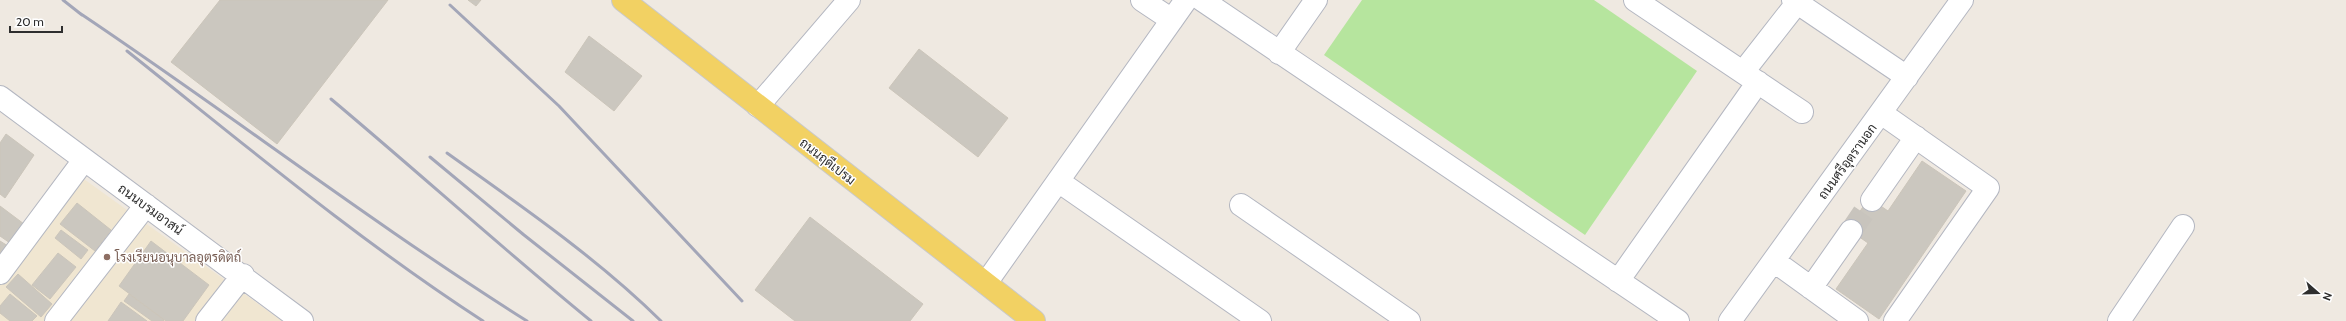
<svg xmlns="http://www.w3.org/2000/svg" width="2346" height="321" font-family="Cabin,Sarabun,sans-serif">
  <rect width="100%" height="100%" fill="#efe9e1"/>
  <path fill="#f0e6d1" d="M81,177L282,321H0V285Z"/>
  <path fill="#b6e59e" d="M1362,0H1594L1697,71L1585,235L1324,55Z"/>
  <path fill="#cbc7bf" stroke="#cbc5ba" d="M220,0H388L277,144L171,62Z
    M468,0H481L476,6Z
    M589,36L642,76L614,111L565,72Z
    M919,49L1008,118L978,157L889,88Z
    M6,134L34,155L5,198L0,194V143Z
    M1922,161L1966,191L1879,319L1836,289L1868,243L1848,229L1869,198L1888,211Z
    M77,203L111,230L95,251L60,224Z
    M0,206L24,224L10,243L0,236Z
    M810,217L923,304L910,321H795L755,290Z
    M61,230L88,250L81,259L55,238Z
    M0,241L8,246L1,255H0Z
    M151,241L209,285L183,321H166L119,286Z
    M58,253L76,267L50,299L32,285Z
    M18,274L52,304L41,317L6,287Z
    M10,294L37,316L32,321H10L0,313V306Z
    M129,294L164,320L163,321H152L124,301Z
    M121,302L147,321H108Z"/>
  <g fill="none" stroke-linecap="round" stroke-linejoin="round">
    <path stroke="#c8c4bd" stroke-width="22" stroke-dasharray="22 11" stroke-linecap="butt" d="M1851,231L1872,200"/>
    <g stroke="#b4b7c1" stroke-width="24">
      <path id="minor" d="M1142,0L1172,20
        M1202,0L1678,321
        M1635,0L1802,112
        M1793,0L1907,77
        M1279,53L1316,0
        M1743,72L1797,3
        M0,97L302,321
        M758,106L849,0
        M1881,113L1988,188L1895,321
        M1058,181L1260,321
        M1872,200L1916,137
        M1241,205L1409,321
        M1774,261L1857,321
        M0,273L84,160
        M1618,281L1758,82
        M986,283L1186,0
        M1811,288L1851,231
        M56,321L146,205
        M207,321L243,275
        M1730,321L1962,0
        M2119,321L2183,226"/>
    </g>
    <g stroke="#c9c9c9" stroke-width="24">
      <path id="major" d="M623,0L1034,321"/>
    </g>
    <use href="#minor" stroke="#fff" stroke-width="22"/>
    <use href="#major" stroke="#f2d163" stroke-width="22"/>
    <path stroke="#a3a6b8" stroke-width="3" d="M63,0L82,15
      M450,5L559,106L742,301
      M78,12C229,113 373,224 527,321
      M127,51C244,144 358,240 483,321
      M331,99C418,172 503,249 591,321
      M447,153C521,206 596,257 661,321
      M430,157L524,235L633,321"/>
  </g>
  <circle fill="#8d6e63" stroke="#fff" stroke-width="1.5" cx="107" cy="257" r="4"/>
  <g text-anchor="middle" stroke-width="3" stroke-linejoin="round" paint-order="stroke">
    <g font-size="13" fill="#2e2e2e" stroke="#fff">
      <text transform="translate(828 161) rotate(38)" y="5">ถนนฤดีเปรม</text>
      <text transform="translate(1847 161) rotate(-54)" y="5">ถนนศรีอุตรานอก</text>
      <text transform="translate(151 209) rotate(36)" y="5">ถนนบรมอาสน์</text>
    </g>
    <g font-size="13" fill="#785e54" stroke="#fff" text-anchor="start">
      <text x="115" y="262">โรงเรียนอนุบาลอุตรดิตถ์</text>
    </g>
  </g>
  <g transform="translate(2318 293) rotate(110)" stroke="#ffffff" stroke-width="3" paint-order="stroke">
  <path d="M0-3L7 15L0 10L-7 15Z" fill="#2e2e2e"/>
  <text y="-6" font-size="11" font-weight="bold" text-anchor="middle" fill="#2e2e2e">N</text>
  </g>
  <path d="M10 26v6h52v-6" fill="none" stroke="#2e2e2e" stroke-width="2"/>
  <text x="16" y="26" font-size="12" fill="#2e2e2e" stroke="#ffffff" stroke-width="3" paint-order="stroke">20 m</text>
</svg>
